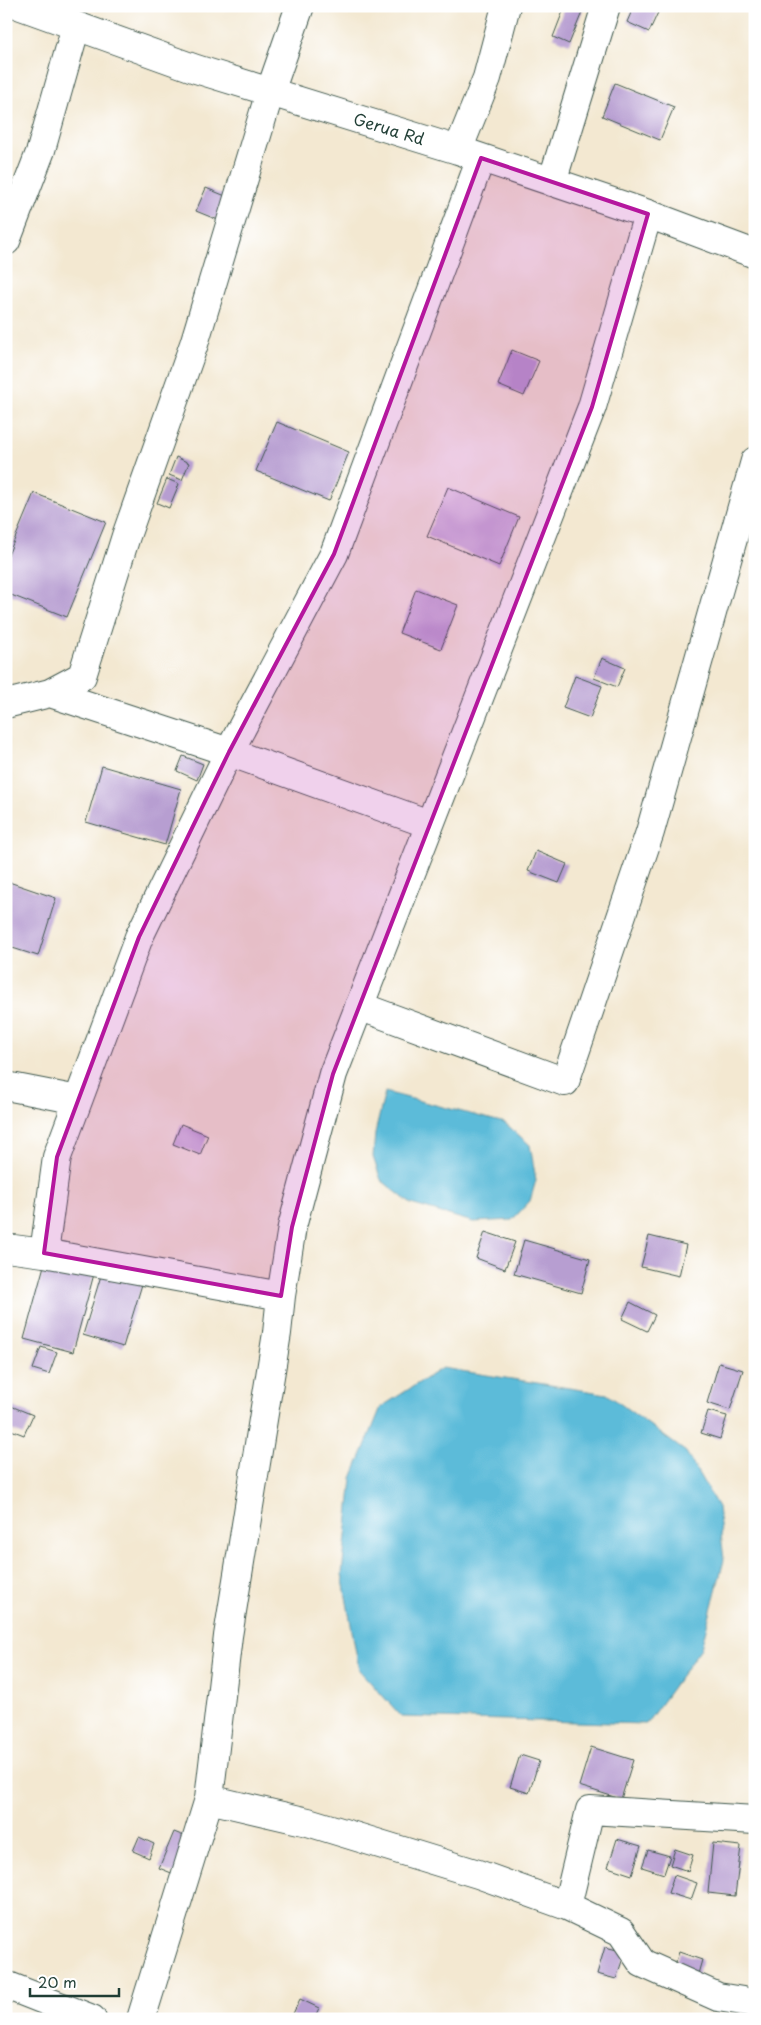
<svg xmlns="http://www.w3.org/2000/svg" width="761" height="2025" font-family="'Playpen Sans',sans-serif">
  <rect width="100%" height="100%" fill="#fff"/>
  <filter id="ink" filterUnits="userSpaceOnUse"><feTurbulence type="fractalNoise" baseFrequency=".02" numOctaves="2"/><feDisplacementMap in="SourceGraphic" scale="10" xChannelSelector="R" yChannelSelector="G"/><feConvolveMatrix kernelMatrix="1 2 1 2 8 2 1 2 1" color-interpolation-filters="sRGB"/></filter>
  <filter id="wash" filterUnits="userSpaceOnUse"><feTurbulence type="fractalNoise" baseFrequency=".0096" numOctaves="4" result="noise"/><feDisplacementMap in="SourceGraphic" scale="20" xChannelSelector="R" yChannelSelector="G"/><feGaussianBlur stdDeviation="1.12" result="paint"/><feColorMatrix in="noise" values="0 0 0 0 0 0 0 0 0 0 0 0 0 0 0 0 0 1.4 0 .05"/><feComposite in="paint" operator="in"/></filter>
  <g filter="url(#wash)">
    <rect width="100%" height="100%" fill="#f3e8d1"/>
    <path fill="#5bbbd9" stroke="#3d7c86" d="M385,1092L505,1123L530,1145L536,1180L530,1201L512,1220L473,1222L411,1204L381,1180L373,1157L375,1133Z
      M442,1368L607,1394L686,1452L718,1507L724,1560L701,1648L646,1724L402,1717L359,1670L342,1574L352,1478L381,1407Z"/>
    <g id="blocks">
      <path fill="#b79ed1" d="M565,6H573L583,10L569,44L553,37Z
        M634,6L660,8L649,32L627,22Z
        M615,83L674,107L660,140L602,116Z
        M206,188L228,197L218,220L196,211Z
        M512,350L539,361L524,396L498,385Z
        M277,422L349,452L329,501L256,471Z
        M176,457L189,463L182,480L169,475Z
        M167,479L179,484L169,508L157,503Z
        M448,487L519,517L499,566L427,536Z
        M34,493L106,522L67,617L6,593V560Z
        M416,589L458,605L441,649L399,633Z
        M602,658L625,668L617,687L594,678Z
        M575,676L602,686L590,718L563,708Z
        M183,756L203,764L197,780L177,771Z
        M102,766L181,789L165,845L86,822Z
        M536,851L567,864L559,883L528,871Z
        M6,881L56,898L38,956L6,946Z
        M181,1124L208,1135L200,1155L173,1144Z
        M485,1232L515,1242L505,1269L476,1258Z
        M649,1236L686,1245L679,1276L641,1267Z
        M524,1240L590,1259L581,1293L514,1274Z
        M45,1262L94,1274L73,1352L24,1339Z
        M103,1269L143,1281L123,1347L83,1335Z
        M630,1302L655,1315L647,1331L622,1319Z
        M41,1347L57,1352L49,1374L33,1369Z
        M719,1363L743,1370L730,1410L707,1403Z
        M6,1404L33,1415L24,1435L6,1428Z
        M708,1411L727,1416L720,1439L701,1433Z
        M591,1747L633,1760L621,1799L579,1786Z
        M520,1755L539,1761L529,1793L510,1787Z
        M174,1832L194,1840L179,1876L159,1868Z
        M139,1837L154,1844L149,1858L133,1851Z
        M617,1839L641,1846L632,1875L608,1867Z
        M713,1843L741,1846L735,1896L708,1893Z
        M675,1849L693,1855L688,1871L670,1865Z
        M648,1850L670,1856L664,1874L642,1867Z
        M674,1875L697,1883L691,1900L668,1893Z
        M605,1947L625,1952L616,1979L597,1974Z
        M679,1952L702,1960L696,1981L672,1974Z
        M300,1999L319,2008L314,2019L291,2018Z"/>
    </g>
  </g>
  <g filter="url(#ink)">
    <use href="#blocks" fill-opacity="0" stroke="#3f574c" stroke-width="1"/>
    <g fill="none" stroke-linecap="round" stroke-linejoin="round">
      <g stroke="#3f574c" stroke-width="30">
        <path id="minor" d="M21,6L196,69L458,150L648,214L755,254
          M458,150L487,78L506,6
          M552,182L606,6
          M6,241L41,150L76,26
          M50,693L229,752L429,824
          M6,704L50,693L82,676L126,536L194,344L270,92L300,6
          M359,1006L565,1082L650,832L755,461
          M6,1086L78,1100
          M6,1248L44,1253
          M281,1296L44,1253L57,1157L139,937L229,752L334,554L481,158
          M209,1799L228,1636L277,1333L281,1296L292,1227L333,1074L592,407L648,214
          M567,1906L621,1932L642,1963L718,1997L755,2003
          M6,1985L92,2019
          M141,2019L209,1799L308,1822L478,1874L567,1906L590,1810L755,1820"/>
      </g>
      <use href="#minor" stroke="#fff" stroke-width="28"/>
    </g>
  </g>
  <path fill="#b5179e" fill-opacity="0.2" stroke="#b5179e" stroke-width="4" stroke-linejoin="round" d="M481,158L648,214L592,407L333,1074L292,1227L281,1296L44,1253L57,1157L139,937L229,752L334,554Z"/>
  <g text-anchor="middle" stroke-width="4" stroke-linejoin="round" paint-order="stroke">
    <g font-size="16" fill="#1f3d34" stroke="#fff">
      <text transform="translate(389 129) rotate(17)" y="6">Gerua Rd</text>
    </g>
  </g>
  <rect width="761" height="2025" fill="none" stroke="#fff" stroke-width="25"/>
  <path d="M30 1988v8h89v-8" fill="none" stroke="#1f3d34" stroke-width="2.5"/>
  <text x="38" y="1988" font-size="15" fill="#1f3d34" stroke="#ffffff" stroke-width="4" paint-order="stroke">20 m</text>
</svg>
